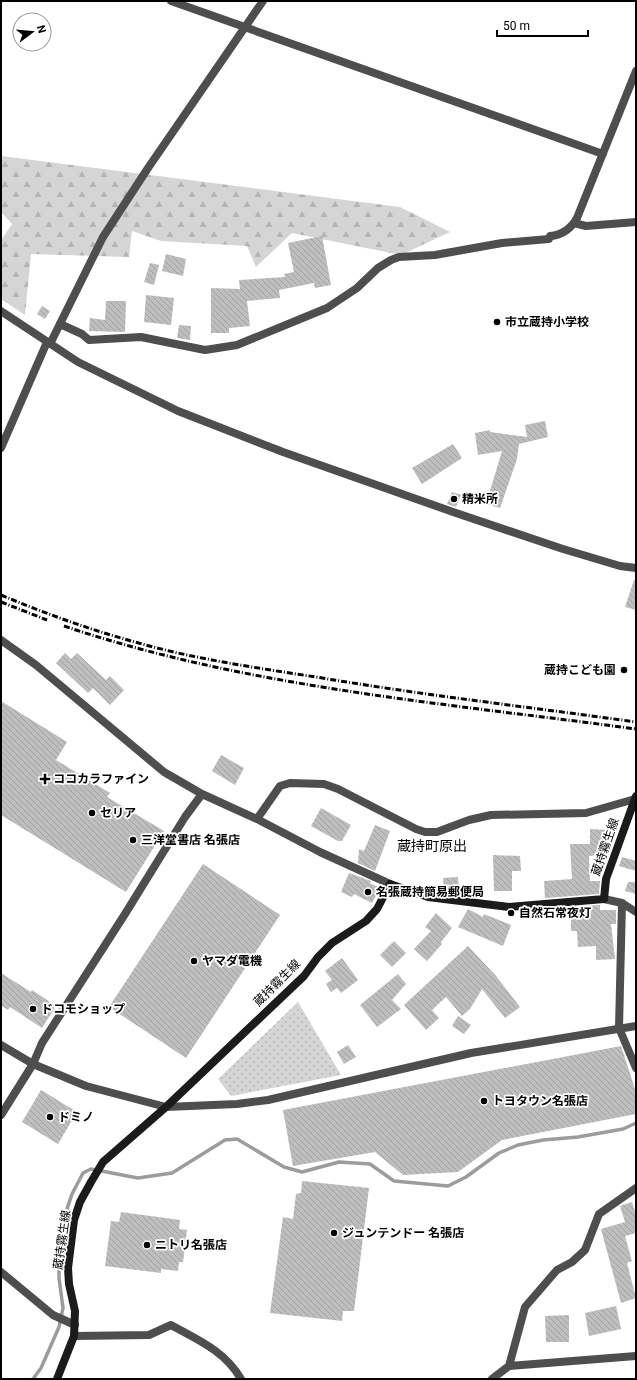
<svg xmlns="http://www.w3.org/2000/svg" width="637" height="1380" font-family="Roboto,'Noto Sans JP',sans-serif">
  <defs>
    <pattern id="grass-dots" width="8" height="8" patternUnits="userSpaceOnUse"><rect width="8" height="8" fill="#d5d5d5"/><path d="M2 2h.1M6 6h.1" fill="none" stroke="#b5b5b5" stroke-width="1.8" stroke-linecap="round"/></pattern>
    <pattern id="forest-firs" width="22" height="20" patternUnits="userSpaceOnUse"><rect width="22" height="20" fill="#d5d5d5"/><path d="M5 1l3.5 6h-7zM16 11l3.5 6h-7z" fill="#b5b5b5"/></pattern>
    <pattern id="building-back-hatch" width="6" height="6" patternUnits="userSpaceOnUse"><rect width="6" height="6" fill="#bebebe"/><path d="M-1 5l2 2M0 0l6 6M5-1l2 2" fill="none" stroke="#a2a2a2"/></pattern>
  </defs>
  <rect width="100%" height="100%" fill="#fff"/>
  <path fill="url(#grass-dots)" d="M298,1002L341,1075L231,1096L218,1079Z"/>
  <path fill="url(#forest-firs)" d="M1,156L400,207L450,232L401,255L292,233L256,267L247,246L161,241L132,231L129,257L31,254L25,315L1,299V240L12,224L1,212Z"/>
  <g fill="none" stroke-linecap="round" stroke-linejoin="round">
    <path stroke="#9c9c9c" stroke-width="3.5" d="M33,1379L41,1368L59,1327L63,1308L59,1278V1252L64,1218L72,1194L83,1173L91,1169L138,1178L172,1173L225,1140L237,1139L284,1167L302,1172L339,1162L370,1164L394,1181L448,1186L466,1177L499,1153L518,1145L543,1140L578,1137L623,1129L636,1123"/>
  </g>
  <path fill="url(#building-back-hatch)" d="M322,236L331,285L315,288L314,283L279,290L280,298L247,301L250,326L229,328V333H211V288L240,289L239,280L285,277L284,274L294,272L288,243Z
    M166,254L186,259L183,276L162,271Z
    M150,263L159,265L154,285L144,282Z
    M146,295L174,298L171,325L144,322Z
    M106,301H126L125,332L89,331L90,318L105,320Z
    M42,306L50,311L45,319L37,314Z
    M179,325L191,326L190,340L177,338Z
    M545,421L548,437L519,444L517,459L500,508L486,504L502,451L478,455L475,433L490,430V432L527,437L525,425Z
    M453,444L462,458L422,484L412,468Z
    M452,492L461,495L456,507L447,504Z
    M634,580L636,581V610L625,607Z
    M65,653L71,659L77,653L106,680L110,676L124,690L110,705L93,688L88,693L56,663Z
    M1,701L67,742L56,760L110,793L107,797L164,831L126,892L1,815Z
    M221,755L244,768L235,785L212,771Z
    M321,808L351,825L342,841H338L311,826Z
    M375,825L390,831L375,871L358,863L359,849L364,851Z
    M590,829L607,830L606,844L613,843L609,854L589,856L590,881H600L599,894L545,898L544,881L572,879L570,844H590Z
    M493,855L520,856L521,871H512V891H494Z
    M622,857L636,861V871L619,866Z
    M203,864L280,915L186,1058L109,1007Z
    M349,873L371,881L370,883L380,888L372,903L354,894L352,897L341,892Z
    M458,877L459,895L444,893L443,878Z
    M628,882H636V894L625,891Z
    M600,905V910H616V924H611L615,959L596,960V946L578,947L577,931H571V907Z
    M468,909L483,917L484,914L511,925L503,946L458,927Z
    M436,913L452,928L441,942L442,944L427,961L414,949L431,931L425,927Z
    M394,941L406,953L392,967L380,955Z
    M468,946L496,976L520,1007L505,1018L482,989L470,1009L462,1016L446,997L432,1010L439,1018L426,1030L404,1005Z
    M342,958L358,980L341,993L337,988L331,992L326,984L332,980L325,971Z
    M1,973L31,992L32,990L56,1006L42,1028L10,1007L8,1010L1,1005Z
    M398,974L406,984L392,1000L401,1009L377,1027L360,1005Z
    M458,1016L471,1025L464,1034L452,1026Z
    M348,1045L356,1057L344,1064L337,1052Z
    M621,1046L636,1092V1114L502,1140L458,1172L403,1175L375,1152L293,1166L283,1110Z
    M41,1090L77,1112L58,1144L22,1122Z
    M302,1181L369,1188L354,1311H343L342,1321L270,1313L283,1217L293,1219L296,1194L301,1193Z
    M632,1202L636,1215V1233L625,1236L632,1261L627,1263L636,1298L621,1303L601,1229L625,1222L620,1206Z
    M121,1212L180,1220L179,1229L187,1230L183,1262H179L178,1271L161,1269V1273L105,1266L111,1221L119,1222Z
    M616,1306L621,1329L589,1336L585,1313Z
    M569,1315V1342H546L545,1316Z"/>
  <g fill="none" stroke-linecap="round" stroke-linejoin="round">
    <path stroke="#4e4e4e" stroke-width="8" d="M171,1L603,154
      M574,223L586,226L636,222
      M1,311L78,362L178,411L283,452L456,513L563,549L620,566L636,568
      M60,324L82,334L89,340L141,337L205,350L237,345L327,308L357,288L378,268L391,260L399,257L435,255L502,243L549,239L550,236C562,235 571,229 577,218L636,71
      M1,448L47,342
      M1,640L36,665L164,772L202,794L257,819L320,852L390,884
      M257,819L280,786L290,783L324,784L338,789L416,829L425,832H437L469,820L491,815L586,813L635,799
      M604,899L622,903L636,912
      M622,903L619,1028L636,1068
      M1,1115L33,1064L42,1043L125,914L185,817L202,794
      M1,1272L53,1315L75,1325
      M74,1336L149,1335L171,1325C198,1340 225,1351 241,1379
      M509,1366L525,1307L557,1270L572,1262L585,1250L599,1214L636,1188
      M492,1379L509,1366L636,1356"/>
    <path stroke="#4e4e4e" stroke-width="8" d="M50,344L103,237L148,168L263,1
      M1,1045L33,1064L86,1086L166,1107L237,1104L268,1100L471,1053L636,1026"/>
    <path stroke="#1b1b1b" stroke-width="8" d="M57,1379L74,1336L75,1311L69,1284L68,1268L74,1220L80,1202L91,1182L103,1162L166,1107L304,976L318,957L332,943L366,921L377,909L390,884L428,897L509,907L604,899L606,879L636,796"/>
    <path stroke="#000" stroke-width="3" stroke-dasharray="6 2 1 2" stroke-linecap="butt" d="M1,595C58,619 117,639 178,653C223,663 270,670 316,677C422,695 529,707 636,722
      M1,602L47,620
      M64,626C248,688 445,703 636,729"/>
  </g>
  <g fill="#000" stroke="#fff" stroke-width="1.5">
    <circle cx="497" cy="322" r="4"/>
    <circle cx="454" cy="499" r="4"/>
    <circle cx="624" cy="670" r="4"/>
    <path d="M43 773h4v4h4v4h-4v4h-4v-4h-4v-4h4z"/>
    <circle cx="92" cy="813" r="4"/>
    <circle cx="133" cy="840" r="4"/>
    <circle cx="368" cy="892" r="4"/>
    <circle cx="511" cy="913" r="4"/>
    <circle cx="194" cy="961" r="4"/>
    <circle cx="33" cy="1009" r="4"/>
    <circle cx="484" cy="1101" r="4"/>
    <circle cx="50" cy="1117" r="4"/>
    <circle cx="334" cy="1233" r="4"/>
    <circle cx="147" cy="1245" r="4"/>
  </g>
  <g text-anchor="middle" stroke-width="3.5" stroke-linejoin="round" paint-order="stroke">
    <g font-size="12" font-weight="bold" fill="#000" stroke="#fff" text-anchor="start">
      <text x="505" y="326">市立蔵持小学校</text>
      <text x="462" y="503">精米所</text>
      <text x="616" y="674" text-anchor="end">蔵持こども園</text>
      <text x="53" y="783">ココカラファイン</text>
      <text x="100" y="817">セリア</text>
      <text x="141" y="844">三洋堂書店 名張店</text>
      <text x="376" y="896">名張蔵持簡易郵便局</text>
      <text x="519" y="917">自然石常夜灯</text>
      <text x="202" y="965">ヤマダ電機</text>
      <text x="41" y="1013">ドコモショップ</text>
      <text x="492" y="1105">トヨタウン名張店</text>
      <text x="58" y="1121">ドミノ</text>
      <text x="342" y="1237">ジュンテンドー 名張店</text>
      <text x="155" y="1249">ニトリ名張店</text>
    </g>
    <g font-size="12" fill="#000" stroke="#fff">
      <text transform="translate(605 847) rotate(-71)" y="4">蔵持霧生線</text>
      <text transform="translate(277 983) rotate(-45)" y="4">蔵持霧生線</text>
      <text transform="translate(62 1240) rotate(-82)" y="4">蔵持霧生線</text>
    </g>
    <g font-size="14" fill="#000" stroke="#fff">
      <text x="432" y="851">蔵持町原出</text>
    </g>
  </g>
  <rect width="637" height="1380" fill="none" stroke="#000000" stroke-width="4"/>
  <g transform="translate(32 32) rotate(74)"><circle r="19" fill="#ffffff" stroke="#999999"/>
  <path d="M0-3L7 15L0 10L-7 15Z" fill="#000000"/>
  <text y="-6" font-size="11" font-weight="bold" text-anchor="middle" fill="#000000">N</text>
  </g>
  <path d="M497 30v6h91v-6" fill="none" stroke="#000000" stroke-width="2"/>
  <text x="503" y="30" font-size="12" fill="#000000" stroke="#ffffff" stroke-width="3" paint-order="stroke">50 m</text>
</svg>
